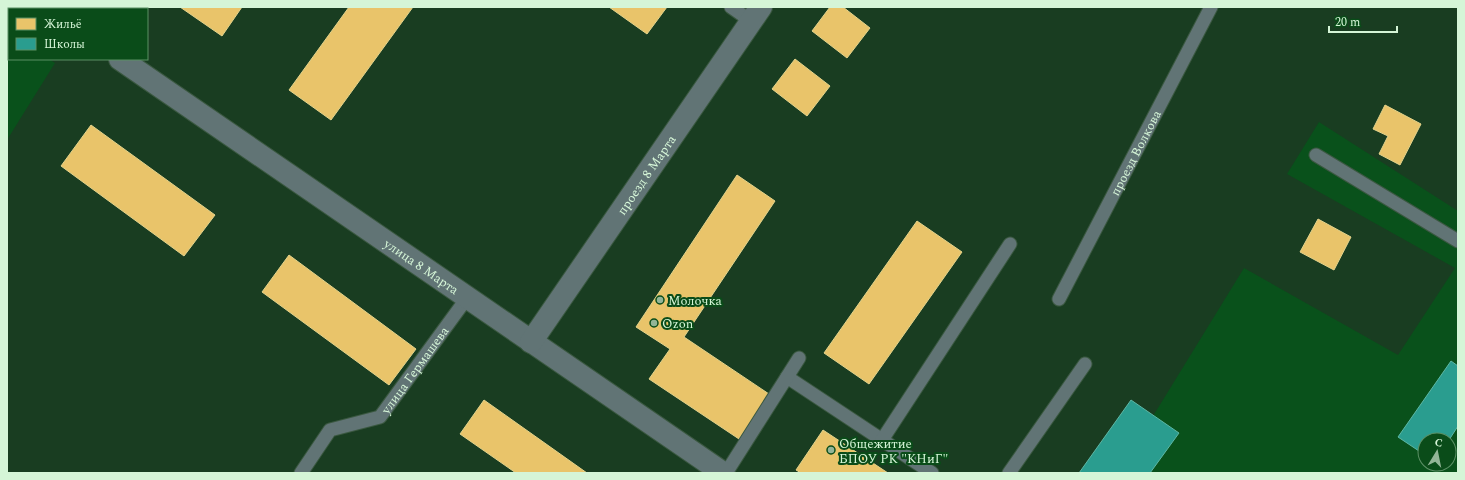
<svg xmlns="http://www.w3.org/2000/svg" width="1465" height="480" font-family="Spectral,serif">
  <rect width="100%" height="100%" fill="#193d21"/>
  <path fill="#09511b" fill-rule="evenodd" d="M7,28L9,29V59H49L55,63L7,140Z
    M1319,122L1458,211V473H1118L1244,268L1398,355L1455,268L1287,174ZM1425,440H1449V464H1425Z"/>
  <path fill="#e9c46a" stroke="#e3d38b" d="M180,7H242L222,36Z
    M349,7H413L331,120L289,90Z
    M609,7H667L647,34Z
    M830,7H843L870,28L847,58L812,31Z
    M795,59L830,86L807,116L772,89Z
    M1385,105L1421,124L1400,165L1379,154L1388,136L1373,129Z
    M91,125L215,215L184,256L61,166Z
    M737,175L775,201L684,337L769,394L739,439L649,379L670,349L636,327Z
    M1318,219L1351,237L1334,270L1300,252Z
    M917,221L962,252L869,384L824,353Z
    M289,255L416,349L389,385L262,292Z
    M484,400L587,473H516L460,434Z
    M823,430L888,473H801L796,470Z"/>
  <path fill="#2a9d8f" stroke="#5db7a5" d="M1451,361L1458,366V426L1449,440H1425V455L1398,437Z
    M1131,400L1179,433L1150,473H1079Z"/>
  <g fill="none" stroke-linecap="round" stroke-linejoin="round">
    <g stroke="#3a5840" stroke-width="15">
      <g id="service">
        <path d="M731,7L751,21"/>
        <path d="M1316,155L1458,241"/>
        <path id="s1" d="M1059,299L1211,7"/>
        <path d="M787,377L932,473"/>
        <path d="M882,440L1010,244"/>
        <path id="s2" d="M301,473L330,430L380,417L467,298"/>
        <path d="M726,473L799,358"/>
        <path d="M1009,473L1085,364"/>
      </g>
    </g>
    <g stroke="#3a5840" stroke-width="24">
      <g id="minor">
        <path d="M45,7L47,9"/>
        <path id="s3" d="M120,59L723,473"/>
        <path id="s4" d="M531,342L761,7"/>
      </g>
    </g>
    <use href="#service" stroke="#617475" stroke-width="13"/>
    <use href="#minor" stroke="#617475" stroke-width="22"/>
  </g>
  <g fill="#93b597" stroke="#0a4c19" stroke-width="1.5">
    <circle cx="660" cy="300" r="4"/>
    <circle cx="654" cy="323" r="4"/>
    <circle cx="831" cy="450" r="4"/>
  </g>
  <g text-anchor="middle" stroke-width="4" stroke-linejoin="round" paint-order="stroke">
    <g font-size="13" fill="#d5f5d7" stroke="#0a4c19">
      <text dy="5" stroke="none"><textPath href="#s1" startOffset="165">проезд Волкова</textPath></text>
      <text dy="5" stroke="none"><textPath href="#s4" startOffset="203">проезд 8 Марта</textPath></text>
      <text dy="5" stroke="none"><textPath href="#s3" startOffset="366">улица 8 Марта</textPath></text>
      <text dy="5" stroke="none"><textPath href="#s2" startOffset="162">улица Гермашева</textPath></text>
    </g>
    <g font-size="13" fill="#d5f5d7" stroke="#0a4c19" text-anchor="start">
      <text x="668" y="305">Молочка</text>
      <text x="662" y="328">Ozon</text>
      <text x="839" y="448">Общежитие<tspan x="839" dy="15">БПОУ РК "КНиГ"</tspan></text>
    </g>
  </g>
  <rect width="1465" height="480" fill="none" stroke="#d5f5d7" stroke-width="16"/>
  <rect x="8" y="8" width="140" height="52" fill="#0a4c19" stroke="#5b9065"/>
  <rect x="16" y="18" width="20" height="12" fill="#e9c46a" stroke="#5b9065"/>
  <text x="44" y="28" font-size="12" fill="#d5f5d7">Жильё</text>
  <rect x="16" y="38" width="20" height="12" fill="#2a9d8f" stroke="#5b9065"/>
  <text x="44" y="48" font-size="12" fill="#d5f5d7">Школы</text>
  <g transform="translate(1437 452) rotate(10)"><circle r="19" fill="#0a4c19" stroke="#5b9065"/>
  <path d="M0-3L7 15L0 10L-7 15Z" fill="#93b597"/>
  <text y="-6" font-size="11" font-weight="bold" text-anchor="middle" fill="#d5f5d7">С</text>
  </g>
  <path d="M1329 26v6h68v-6" fill="none" stroke="#d5f5d7" stroke-width="2"/>
  <text x="1335" y="26" font-size="12" fill="#d5f5d7" stroke="#0a4c19" stroke-width="3" paint-order="stroke">20 m</text>
</svg>
